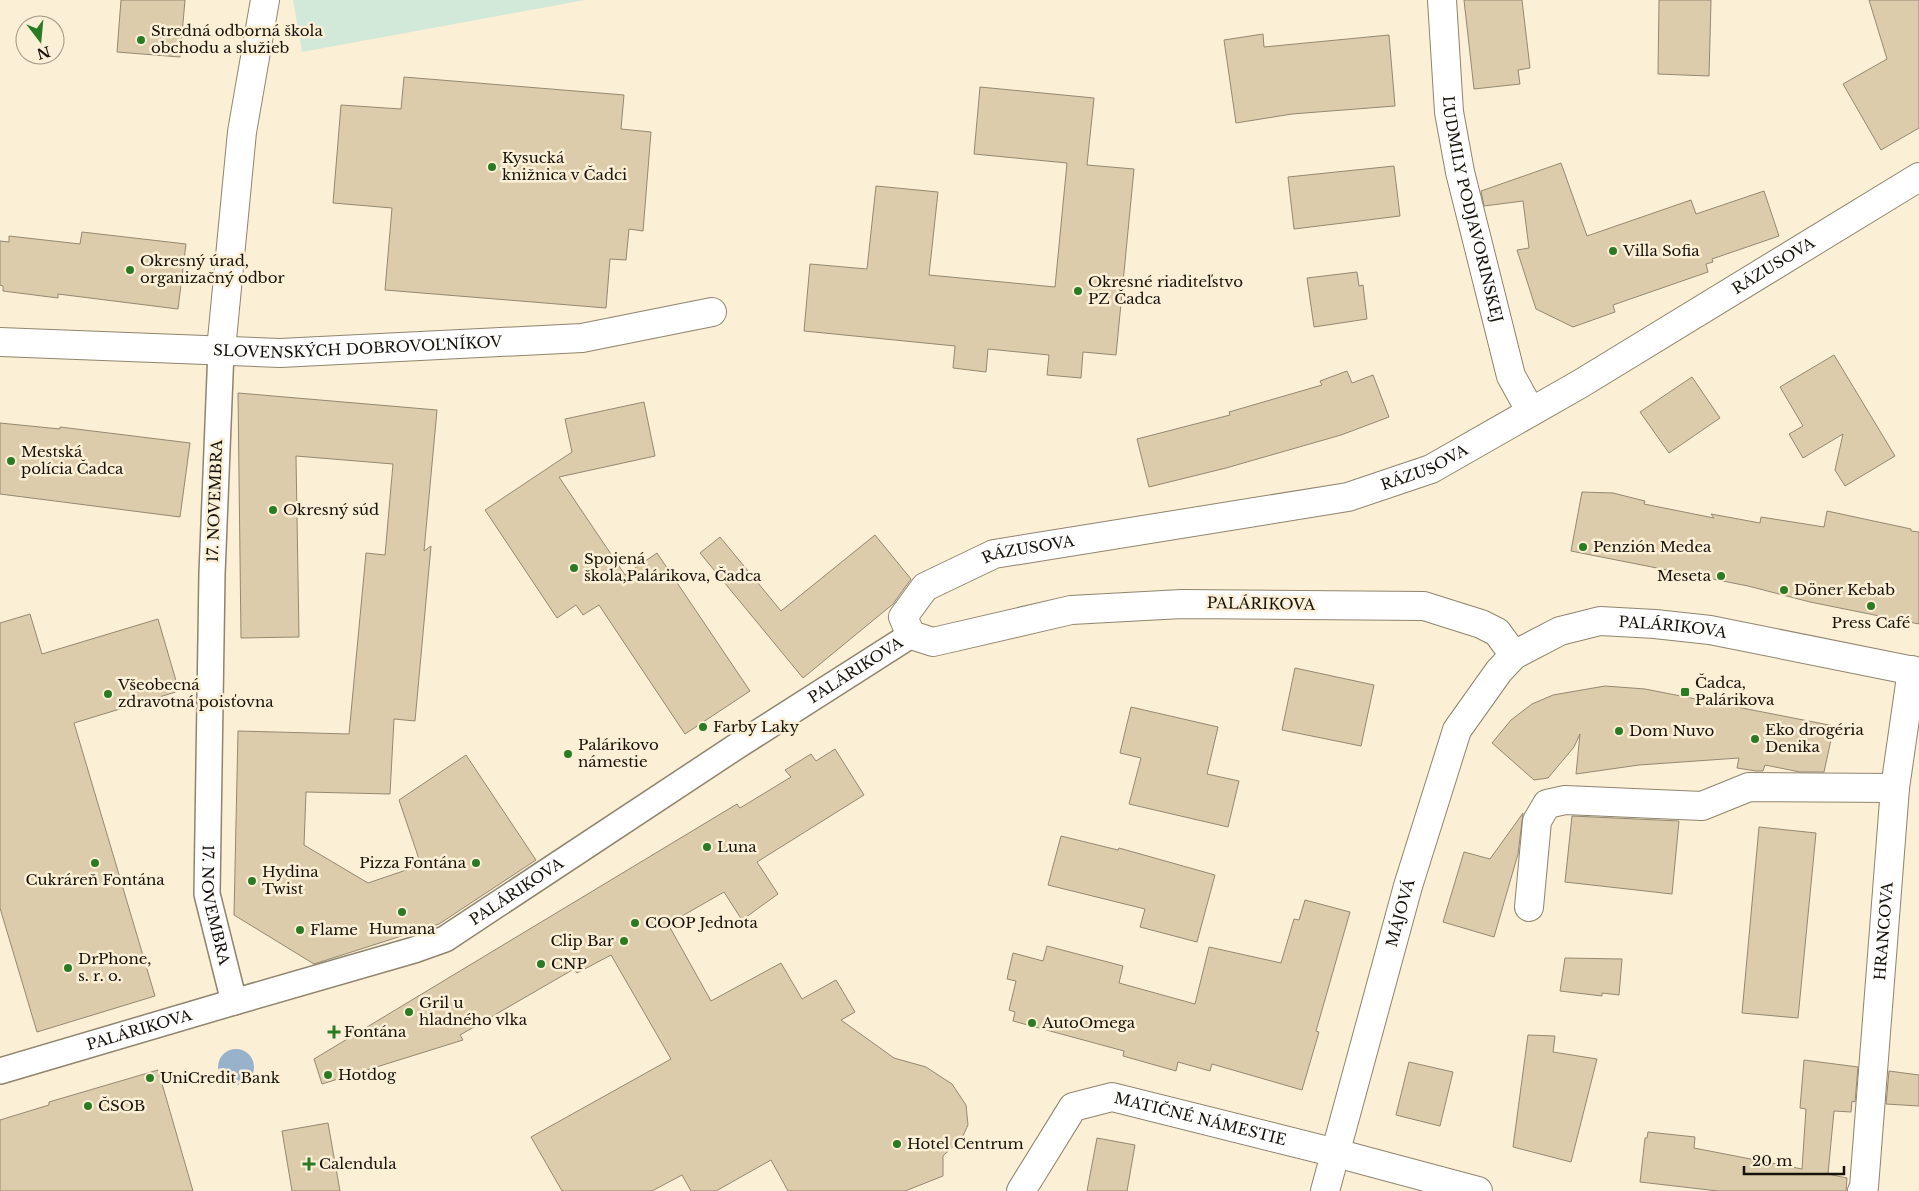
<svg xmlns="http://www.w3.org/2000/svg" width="1919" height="1191" font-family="'Libre Baskerville',serif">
  <rect width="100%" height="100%" fill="#fbefd6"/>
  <path fill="#d2e9da" d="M293,0H585L302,52Z"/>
  <path fill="#98b2cc" d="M218 1067a18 18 0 1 1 36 0a18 18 0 1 1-36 0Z"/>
  <path fill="#dcccab" stroke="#948872" d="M121,0H185L180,57L117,52Z
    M1464,0H1522L1530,68L1518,70L1520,84L1474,89Z
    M1659,0H1711L1709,76L1658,74Z
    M1869,0H1919V128L1881,150L1843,84L1887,59Z
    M1263,34L1264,47L1389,35L1395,106L1292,114L1236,123L1224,40Z
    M404,77L624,95L621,129L651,132L643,231L629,229L626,260L610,259L606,308L385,290L392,208L333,203L341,105L401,109Z
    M980,87L1094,98L1087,165L1134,169L1116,355L1083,352L1081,378L1047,375L1049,355L988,349L986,372L953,368L955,346L804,331L810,264L867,269L876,186L938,192L929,275L1055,287L1067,163L974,154Z
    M1561,163L1587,236L1691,200L1696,214L1764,191L1779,236L1712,259L1713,262L1706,264L1708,272L1613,305L1615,312L1573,327L1536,309L1517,250L1529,248L1523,201L1484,206L1481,191Z
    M1394,166L1400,216L1294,229L1288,177Z
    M82,232L186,244L178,309L58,294V298L3,291V286L0,285V241L9,242V236L80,244Z
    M1357,272L1359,286L1363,285L1367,319L1314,327L1307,278Z
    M1834,355L1895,456L1845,486L1835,470L1843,434L1803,458L1789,434L1803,426L1780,387Z
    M1347,371L1352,383L1373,375L1389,417L1341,435L1226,468L1149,487L1137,439L1230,415L1229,412L1322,385L1320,381Z
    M1692,377L1720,418L1669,453L1640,412Z
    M238,393L437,410L424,551L431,546L415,721L394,719L390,794L306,792L304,845L368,883L421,865L399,800L466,755L536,860L439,924L314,964L234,915L238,731L349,734L366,553L385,555L393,464L296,456L299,637L241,638Z
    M644,402L655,456L559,477L625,575L657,553L750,691L685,734L599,605L583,615L576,605L557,618L485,510L572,452L565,419Z
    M0,423L60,429V427L190,443L180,517L0,494Z
    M1582,492L1613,493L1645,501L1644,504L1714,518L1711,514L1760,523L1761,517L1824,527L1827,511L1911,529V531L1919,532V624L1810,602L1748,586L1571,551Z
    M875,535L911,579L893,604L803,678L700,553L720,537L781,611Z
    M30,614L42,654L158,619L179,691L74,723L155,996L37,1032L0,908V623Z
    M1295,668L1374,685L1361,746L1282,730Z
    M1605,686L1645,689L1834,726L1824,772H1800L1765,765L1763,771H1756L1737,768L1739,758L1639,765L1576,774L1580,734L1574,747L1548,778L1534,780L1492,743L1511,720L1532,704L1553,695Z
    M1131,707L1218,727L1207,774L1239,781L1228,827L1129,804L1141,758L1120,753Z
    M835,749L864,795L757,862L778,894L742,920L724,892L668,924L711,1001L781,963L802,999L836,980L855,1012L841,1020L894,1058L926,1067L952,1084L966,1105L968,1125L962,1138L943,1156V1176L905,1191H788L771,1160L716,1191H691L682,1175L652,1191H562L531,1137L671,1059L611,955L577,973L574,969L460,1035L463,1040L322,1084L314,1059L737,804L740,808L791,777L785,770L811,754L816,761Z
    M1523,813L1518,854L1494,937L1443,922L1464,852L1490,859Z
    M1572,816L1679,821L1672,894L1565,882Z
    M1759,827L1816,833L1798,1018L1742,1013Z
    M1061,836L1118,850L1119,848L1215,875L1197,942L1140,927L1145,909L1048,885Z
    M1305,900L1350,912L1316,1031L1319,1032L1302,1090L1212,1064L1210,1071L1178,1062L1176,1071L1123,1056L1124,1051L1013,1021L1015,1012L1009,1010L1016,981L1007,979L1013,953L1043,961L1047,946L1123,966L1119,983L1195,1004L1209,947L1281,963L1294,919L1299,920Z
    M1565,958L1622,959L1619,995L1602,993V996L1560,991Z
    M1528,1035L1555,1036L1553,1052L1597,1059L1571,1162L1513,1147Z
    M1804,1060L1858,1067L1855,1102L1852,1101L1851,1112L1834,1111L1828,1174L1847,1178L1846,1191H1718L1640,1182L1645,1138H1647L1648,1132L1695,1137L1694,1148L1802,1169L1806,1109L1800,1108Z
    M1409,1062L1453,1072L1440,1126L1396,1115Z
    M158,1070L193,1191H0V1120L49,1105V1102Z
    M1889,1071L1919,1075V1106L1886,1104Z
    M328,1123L340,1191H292L282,1131Z
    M1097,1138L1135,1145L1127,1191H1087Z"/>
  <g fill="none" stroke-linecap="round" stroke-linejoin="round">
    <g stroke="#8f846d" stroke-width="28">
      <g id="pedestrian">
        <path id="s1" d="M221,350L212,574L207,894L234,1002"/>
        <path id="s2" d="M0,1071L234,1002L414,950L445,939L737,746L911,635"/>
      </g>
    </g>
    <g stroke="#8f846d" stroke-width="30">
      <g id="minor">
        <path id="s3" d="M1442,0L1449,112L1460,172L1511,376L1531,412"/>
        <path id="s4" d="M0,342L280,353L582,338L712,312"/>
        <path d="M221,350L242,132L265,0"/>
        <path id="s5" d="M1514,655L1497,632L1481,624L1424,606L1182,604L1071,610L933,642L911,635L903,617L925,587L994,554L1348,497L1431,469L1580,384L1919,177"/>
        <path d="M1529,907L1537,821L1547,804L1565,800L1702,806L1749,787L1895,788"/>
        <path id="s6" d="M1021,1191L1073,1107L1112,1097L1336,1153L1478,1191"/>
        <path id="s7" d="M1862,1191L1864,1187L1895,788L1912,670"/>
      </g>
    </g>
    <g stroke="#8f846d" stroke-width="30">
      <g id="secondary">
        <path id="s8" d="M1325,1191L1408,886L1457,730L1499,671L1514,655L1560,631L1600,621L1655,624L1710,630L1919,672"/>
      </g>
    </g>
    <use href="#pedestrian" stroke="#fff" stroke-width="25"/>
    <use href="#minor" stroke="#fff" stroke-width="28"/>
    <use href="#secondary" stroke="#fff" stroke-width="28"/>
  </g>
  <g fill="#2b7b25" stroke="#fbefd6" stroke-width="2">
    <circle cx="141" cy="40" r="5"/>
    <circle cx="492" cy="167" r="5"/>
    <circle cx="1613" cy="251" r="5"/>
    <circle cx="130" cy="270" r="5"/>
    <circle cx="1078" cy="291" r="5"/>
    <circle cx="11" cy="461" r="5"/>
    <circle cx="273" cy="510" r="5"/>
    <circle cx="1583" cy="547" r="5"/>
    <circle cx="574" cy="568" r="5"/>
    <circle cx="1721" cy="576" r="5"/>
    <circle cx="1784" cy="590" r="5"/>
    <circle cx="1871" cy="606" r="5"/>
    <rect x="1680" y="687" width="10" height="10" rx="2.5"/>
    <circle cx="108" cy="694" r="5"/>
    <circle cx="703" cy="727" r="5"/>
    <circle cx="1619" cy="731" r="5"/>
    <circle cx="1755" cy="739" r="5"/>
    <circle cx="568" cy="754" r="5"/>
    <circle cx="707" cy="847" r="5"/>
    <circle cx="95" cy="863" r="5"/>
    <circle cx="476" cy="863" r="5"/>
    <circle cx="252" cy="881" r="5"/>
    <circle cx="402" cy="912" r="5"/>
    <circle cx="635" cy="923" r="5"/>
    <circle cx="300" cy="930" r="5"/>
    <circle cx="624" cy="941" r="5"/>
    <circle cx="541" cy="964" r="5"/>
    <circle cx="68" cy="968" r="5"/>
    <circle cx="409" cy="1012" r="5"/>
    <circle cx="1032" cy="1023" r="5"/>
    <path d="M331.5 1024.5h5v5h5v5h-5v5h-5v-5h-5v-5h5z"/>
    <circle cx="328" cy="1075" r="5"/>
    <circle cx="150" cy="1078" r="5"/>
    <circle cx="88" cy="1106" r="5"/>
    <circle cx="897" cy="1144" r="5"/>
    <path d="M306.5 1156.5h5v5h5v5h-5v5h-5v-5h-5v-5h5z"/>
  </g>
  <g text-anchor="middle" stroke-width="5" stroke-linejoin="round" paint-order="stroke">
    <g font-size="15" fill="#161209" stroke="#fbefd6" text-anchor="start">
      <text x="151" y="36">Stredná odborná škola<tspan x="151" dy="17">obchodu a služieb</tspan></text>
      <text x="502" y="163">Kysucká<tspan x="502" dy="17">knižnica v Čadci</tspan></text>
      <text x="1623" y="256">Villa Sofia</text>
      <text x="140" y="266">Okresný úrad,<tspan x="140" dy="17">organizačný odbor</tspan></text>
      <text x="1088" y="287">Okresné riaditeľstvo<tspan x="1088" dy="17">PZ Čadca</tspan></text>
      <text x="21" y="457">Mestská<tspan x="21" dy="17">polícia Čadca</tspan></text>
      <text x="283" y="515">Okresný súd</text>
      <text x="1593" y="552">Penzión Medea</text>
      <text x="584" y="564">Spojená<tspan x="584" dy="17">škola,Palárikova, Čadca</tspan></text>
      <text x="1711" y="581" text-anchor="end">Meseta</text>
      <text x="1794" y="595">Döner Kebab</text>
      <text x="1871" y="628" text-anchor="middle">Press Café</text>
      <text x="1695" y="688">Čadca,<tspan x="1695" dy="17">Palárikova</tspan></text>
      <text x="118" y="690">Všeobecná<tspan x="118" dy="17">zdravotná poisťovna</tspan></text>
      <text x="713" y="732">Farby Laky</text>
      <text x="1765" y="735">Eko drogéria<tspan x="1765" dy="17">Denika</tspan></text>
      <text x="1629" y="736">Dom Nuvo</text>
      <text x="578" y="750">Palárikovo<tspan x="578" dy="17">námestie</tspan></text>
      <text x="717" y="852">Luna</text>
      <text x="466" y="868" text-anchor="end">Pizza Fontána</text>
      <text x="262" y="877">Hydina<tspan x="262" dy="17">Twist</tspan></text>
      <text x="95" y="885" text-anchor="middle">Cukráreň Fontána</text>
      <text x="645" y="928">COOP Jednota</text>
      <text x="402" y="934" text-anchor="middle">Humana</text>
      <text x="310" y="935">Flame</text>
      <text x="614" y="946" text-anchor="end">Clip Bar</text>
      <text x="78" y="964">DrPhone,<tspan x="78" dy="17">s. r. o.</tspan></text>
      <text x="551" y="969">CNP</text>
      <text x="419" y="1008">Gril u<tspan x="419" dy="17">hladného vlka</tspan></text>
      <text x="1042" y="1028">AutoOmega</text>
      <text x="344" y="1037">Fontána</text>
      <text x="338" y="1080">Hotdog</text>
      <text x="160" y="1083">UniCredit Bank</text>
      <text x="98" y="1111">ČSOB</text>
      <text x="907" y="1149">Hotel Centrum</text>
      <text x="319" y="1169">Calendula</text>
    </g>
    <g font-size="15" fill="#161209" stroke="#fbefd6">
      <text dy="5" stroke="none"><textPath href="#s3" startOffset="212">ĽUDMILY PODJAVORINSKEJ</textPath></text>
      <text dy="5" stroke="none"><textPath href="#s5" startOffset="1602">RÁZUSOVA</textPath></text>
      <text dy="5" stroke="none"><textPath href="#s4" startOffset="358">SLOVENSKÝCH DOBROVOĽNÍKOV</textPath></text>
      <text dy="5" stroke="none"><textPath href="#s5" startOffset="1198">RÁZUSOVA</textPath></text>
      <text transform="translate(215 501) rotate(-88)" y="5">17. NOVEMBRA</text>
      <text dy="5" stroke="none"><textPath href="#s5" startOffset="792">RÁZUSOVA</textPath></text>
      <text transform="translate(1261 604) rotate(1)" y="5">PALÁRIKOVA</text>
      <text dy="5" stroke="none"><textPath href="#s8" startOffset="740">PALÁRIKOVA</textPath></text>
      <text dy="5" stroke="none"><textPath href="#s2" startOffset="955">PALÁRIKOVA</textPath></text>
      <text dy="5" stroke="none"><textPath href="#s2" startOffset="550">PALÁRIKOVA</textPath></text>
      <text dy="5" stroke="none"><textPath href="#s1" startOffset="556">17. NOVEMBRA</textPath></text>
      <text dy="5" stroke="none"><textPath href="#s8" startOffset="288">MÁJOVÁ</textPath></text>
      <text dy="5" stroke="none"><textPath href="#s7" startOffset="261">HRANCOVA</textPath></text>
      <text dy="5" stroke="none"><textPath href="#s2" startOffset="145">PALÁRIKOVA</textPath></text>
      <text dy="5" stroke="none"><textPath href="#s6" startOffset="230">MATIČNÉ NÁMESTIE</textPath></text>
    </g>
  </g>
  <g transform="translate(40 40) rotate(164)"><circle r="24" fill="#fbefd6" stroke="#9f9784"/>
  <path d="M0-4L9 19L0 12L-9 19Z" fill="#2b7b25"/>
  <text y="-8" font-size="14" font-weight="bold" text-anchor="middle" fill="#161209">N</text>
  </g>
  <path d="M1744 1166v8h100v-8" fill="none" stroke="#161209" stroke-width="2.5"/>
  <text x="1752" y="1166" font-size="15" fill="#161209" stroke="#fbefd6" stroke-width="4" paint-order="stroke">20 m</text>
</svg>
